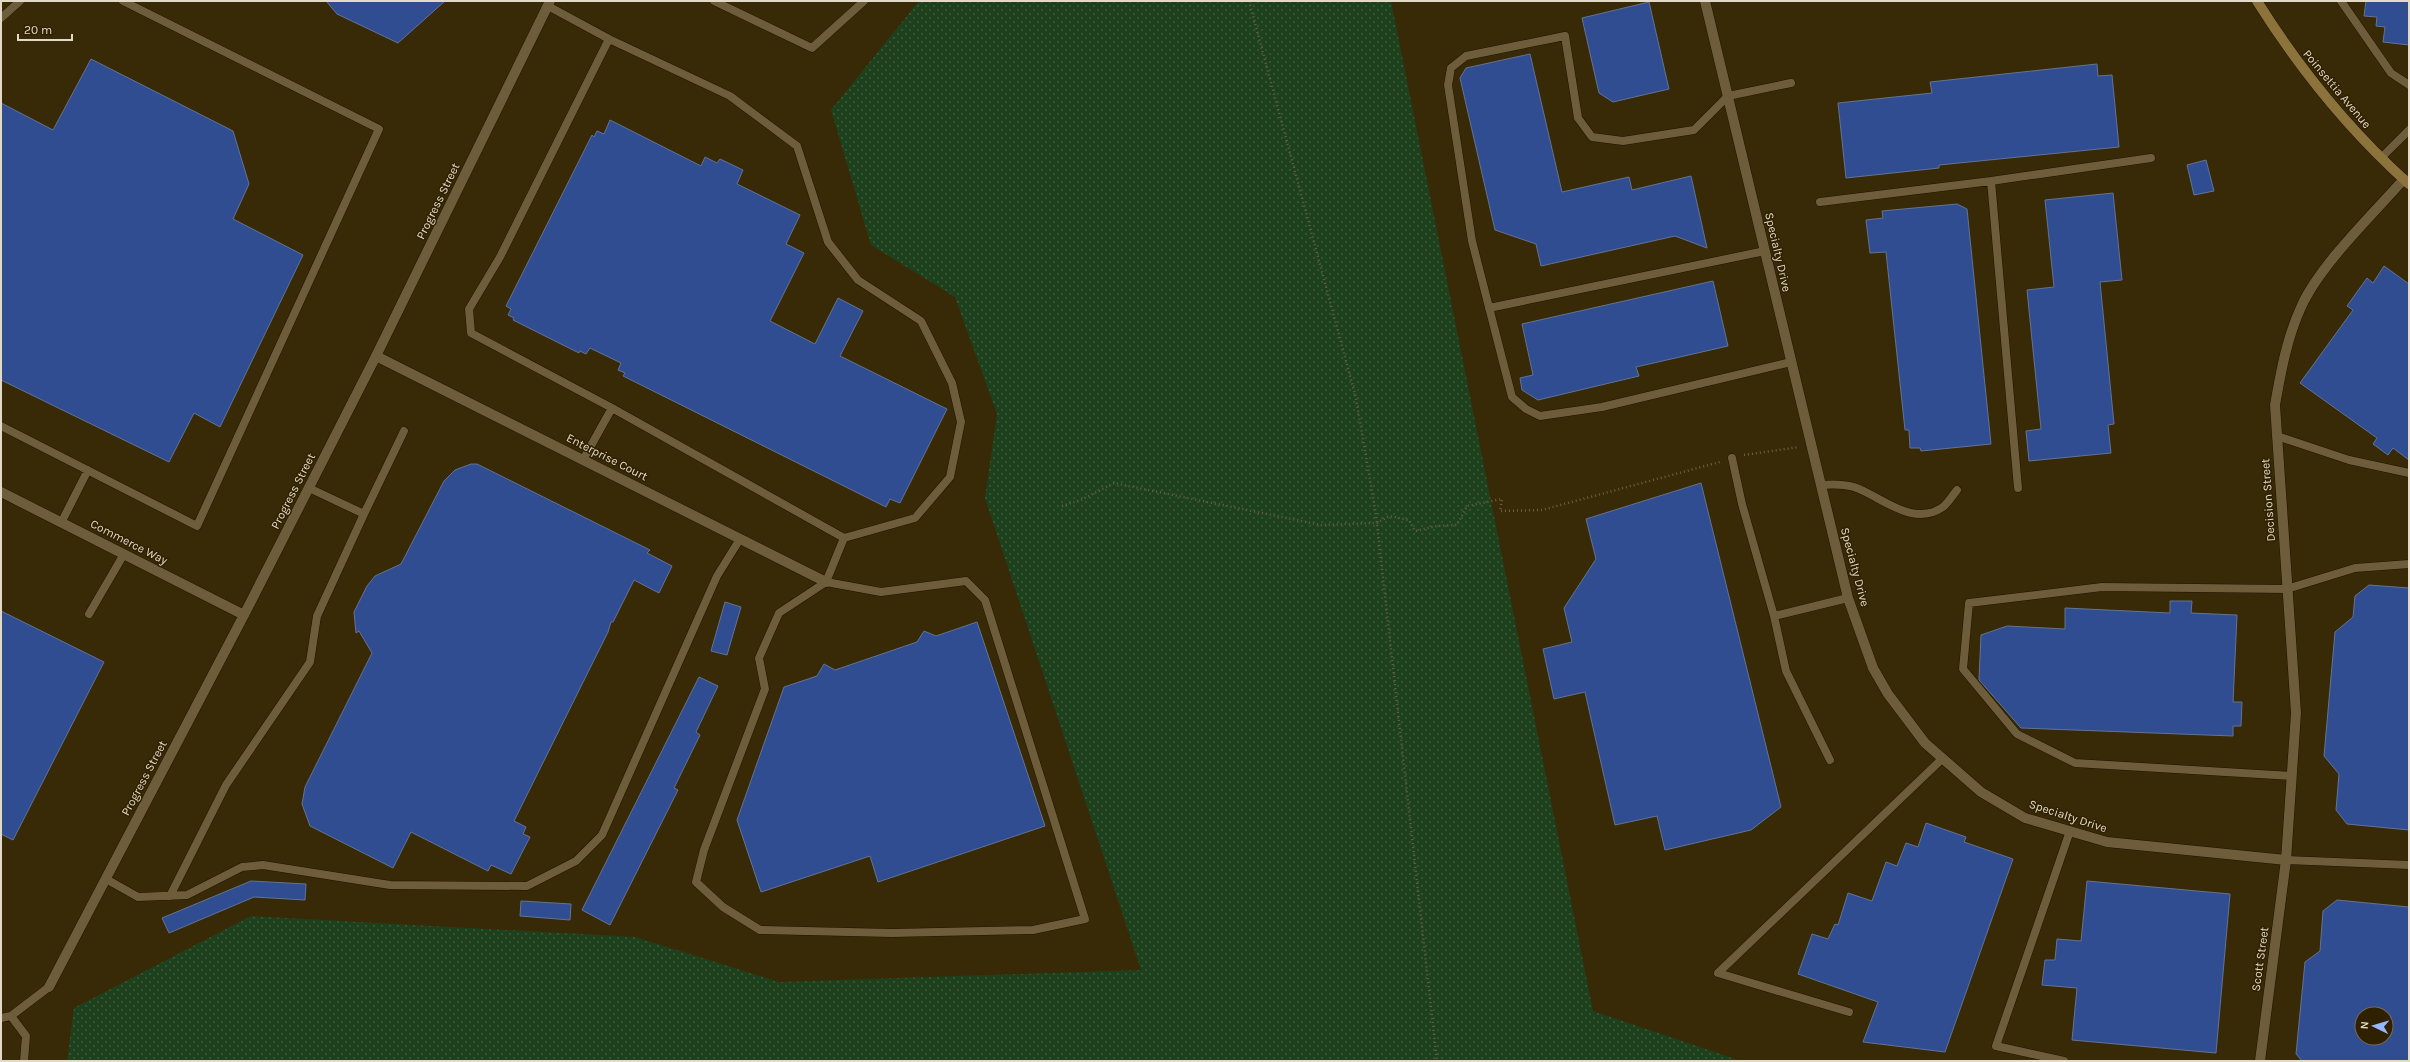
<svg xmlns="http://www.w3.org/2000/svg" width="2410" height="1062" font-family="Karla,sans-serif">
  <defs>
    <pattern id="grass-dots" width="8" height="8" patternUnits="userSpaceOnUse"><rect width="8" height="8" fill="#1d401d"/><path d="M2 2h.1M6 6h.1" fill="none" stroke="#3e5b3c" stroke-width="1.8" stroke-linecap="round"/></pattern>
  </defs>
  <rect width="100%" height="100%" fill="#392a07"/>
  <path fill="url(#grass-dots)" d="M919,1H1391L1593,1011L1741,1061H67L74,1008L251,916L635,937L779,982L1141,970L985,498L997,414L955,297L871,245L831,110Z"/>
  <path fill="#2f4d90" stroke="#637393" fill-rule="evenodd" d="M326,1H445L398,43L337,14Z
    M2366,1H2409V45L2383,42L2385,27L2376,26L2377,17L2364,16Z
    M1649,2L1669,89L1613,102L1599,93L1582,18Z
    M1530,54L1562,192L1629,177L1632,190L1691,176L1707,248L1675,236L1541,266L1536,244L1495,230L1460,78L1466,68Z
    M91,59L233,131L249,184L233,219L303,255L220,427L194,413L169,462L1,380V103L53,130Z
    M2097,64L2098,76L2112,75L2119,147L1939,165V168L1846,178L1838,103L1932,93L1930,82Z
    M610,120L701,166L705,157L717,163L720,159L743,170L737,184L800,215L786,244L804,253L770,321L815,344L838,298L863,311L840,356L947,409L900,503L890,499L886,507L623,376L625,373L618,370L621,363L590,348L586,354L580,351L579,353L513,320L514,318L508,315L511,309L506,306L592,135L594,137L597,131L604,134Z
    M2206,160L2214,191L2194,195L2187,165Z
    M2113,193L2122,280L2100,282L2114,424L2108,425L2111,453L2029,461L2026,431L2041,429L2027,290L2054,287L2045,200Z
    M1957,204L1967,209L1991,444L1921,451L1920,448H1910L1909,430H1905L1886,252L1870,253L1866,220L1883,218L1882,211Z
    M2384,266L2409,284V460L2393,448L2388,455L2373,444L2377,438L2300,383L2353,310L2347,306L2367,278L2373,283Z
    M1713,281L1728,346L1636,367L1639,376L1538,400L1522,390L1520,378L1533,375L1522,324Z
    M471,464H477L650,550L647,553L672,566L659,593L634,580L613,622H611L608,632L514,821L526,827L523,834L530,837L511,874L491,865L488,871L411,832L393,868L310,826L302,804L305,787L372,653L359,631L356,633L354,612L367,586L375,576L401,564L444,481L455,470Z
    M1701,483L1781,807L1751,830L1665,850L1657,816L1615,825L1585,692L1554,699L1543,649L1572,642L1564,608L1596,559L1586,519Z
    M2369,585L2409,588V830L2347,824L2336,810L2339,774L2324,756L2335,632L2353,617L2355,596Z
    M2170,601H2192L2191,613L2237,615L2233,702H2242L2241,726H2233V736L2021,728L1979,680L1981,635L2007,626L2065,629V608L2170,613Z
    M725,602L741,607L727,655L711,651Z
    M1,611L104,662L13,840L1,834Z
    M977,622L1045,826L878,882L870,856L761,892L737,820L784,687L817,676L824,664L835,670L917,642L924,631L936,636Z
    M699,677L718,686L696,732L700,735L674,788L678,790L610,925L582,910Z
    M1926,823L1966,837L1964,842L2013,859L1945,1052L1863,1042L1878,1002L1798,974L1812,934L1828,939L1835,924L1838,925L1848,893L1872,901L1886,862L1897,866L1906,843L1918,847Z
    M251,881L306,884L305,900L254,897L169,933L162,918Z
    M2087,881L2230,894L2216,1053L2072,1040L2077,988L2042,985L2045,960H2055L2057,939L2081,941Z
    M2337,900L2409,907V1061H2302L2296,1054L2305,962L2320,951L2323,911ZM2362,1014H2386V1038H2362Z
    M521,901L571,904L570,920L520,916Z"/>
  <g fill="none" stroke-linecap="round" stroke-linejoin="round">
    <g stroke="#1e1300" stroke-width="9">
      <path id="service" d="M714,1L812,48L864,1
        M2341,1L2391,73L2409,85
        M548,6L609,39
        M1,18L20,1
        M1791,83L1728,96L1694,130L1623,141L1592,137L1578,118L1565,36L1466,56L1451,68L1448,85L1472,241L1512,397L1526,409L1540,416L1602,407L1791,362
        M2381,158L2409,130
        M1820,202L1991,181
        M1489,308L1765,251
        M612,408L844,538
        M1,426L197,526L379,129L123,1
        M2277,436L2349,460L2409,473
        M1732,458L1742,504L1774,616
        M583,460L612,408L471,333L469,309L500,257L609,39L730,96L797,146L828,242L858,280L921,321L952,383L961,422L950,477L915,518L844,538L826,582L779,613L759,658L765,689L704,850L696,882L723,907L760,930L892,933L1033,930L1085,919L985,600L966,581L881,592L826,582
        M1821,485C1832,484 1843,484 1854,487C1883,497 1912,528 1943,507C1948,503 1953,495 1957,490
        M2018,488L1991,181L2151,158
        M364,514L404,431
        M61,523L88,470
        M89,614L124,554
        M1830,760L1786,671L1774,616L1848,598
        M2292,776L2075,763L2017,734L1963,669L1969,603L2102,587L2287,589L2355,568L2409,564
        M2286,860L2409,865
        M106,879L138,897L187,895L242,867L263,865L390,885L527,886L576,861L602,835L717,576L740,539
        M170,896L226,785L310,662L317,616L364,514L309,488
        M1849,1012L1718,973L1943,758
        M11,1016L26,1036L24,1061
        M1,1018L11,1016L49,987
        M2064,1061L1996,1046L2070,831"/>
    </g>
    <g stroke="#1e1300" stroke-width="11">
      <path id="minor" d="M1705,1L1848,598L1873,668L1888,694L1925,743L1981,792L2025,818L2107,842L2286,860
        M376,356L826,582
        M1,492L244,615
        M49,987L244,615L376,356L550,1
        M2260,1061L2286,860L2296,713L2275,405C2281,371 2287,337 2302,305C2321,264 2373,214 2404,179"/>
    </g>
    <g stroke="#1e1300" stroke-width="11">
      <path id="secondary" d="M2257,1C2299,68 2350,131 2409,184"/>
    </g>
    <path stroke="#6d6042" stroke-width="2.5" stroke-dasharray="1 3" stroke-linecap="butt" d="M1249,1L1356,398L1376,515L1437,1061
      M1744,455L1799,447
      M1062,506L1081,500L1114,483L1321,525L1377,523L1389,516L1409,520L1415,531L1437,526L1457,525L1467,506L1502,499L1500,511L1542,510L1720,462"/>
    <use href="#service" stroke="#6e5d3b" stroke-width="8"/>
    <use href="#minor" stroke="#6e5d3b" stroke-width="10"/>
    <use href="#secondary" stroke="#8c723b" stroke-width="10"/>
  </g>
  <g text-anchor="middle" stroke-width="3" stroke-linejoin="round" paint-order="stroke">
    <g font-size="12" fill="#e2d9c6" stroke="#2f2000">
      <text transform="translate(2337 89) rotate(50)" y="4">Poinsettia Avenue</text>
      <text transform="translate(438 201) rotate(-64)" y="4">Progress Street</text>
      <text transform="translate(1778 252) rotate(77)" y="4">Specialty Drive</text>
      <text transform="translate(607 457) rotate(27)" y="4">Enterprise Court</text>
      <text transform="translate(293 491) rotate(-63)" y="4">Progress Street</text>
      <text transform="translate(2268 500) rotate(-94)" y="4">Decision Street</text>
      <text transform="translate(129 542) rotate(27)" y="4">Commerce Way</text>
      <text transform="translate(1855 567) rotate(75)" y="4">Specialty Drive</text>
      <text transform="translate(144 778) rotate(-62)" y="4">Progress Street</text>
      <text transform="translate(2068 816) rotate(18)" y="4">Specialty Drive</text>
      <text transform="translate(2260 959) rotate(-82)" y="4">Scott Street</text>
    </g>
  </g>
  <rect width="2410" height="1062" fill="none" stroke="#e2d9c6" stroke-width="4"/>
  <g transform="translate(2374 1026) rotate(275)"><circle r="19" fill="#2f2000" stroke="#776a4f"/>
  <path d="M0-3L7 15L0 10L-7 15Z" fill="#94b7fd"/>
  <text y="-6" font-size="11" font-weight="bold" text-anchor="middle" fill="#e2d9c6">N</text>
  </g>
  <path d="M18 34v6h54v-6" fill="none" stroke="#e2d9c6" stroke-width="2"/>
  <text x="24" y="34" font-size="12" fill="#e2d9c6" stroke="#2f2000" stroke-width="3" paint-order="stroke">20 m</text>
</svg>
